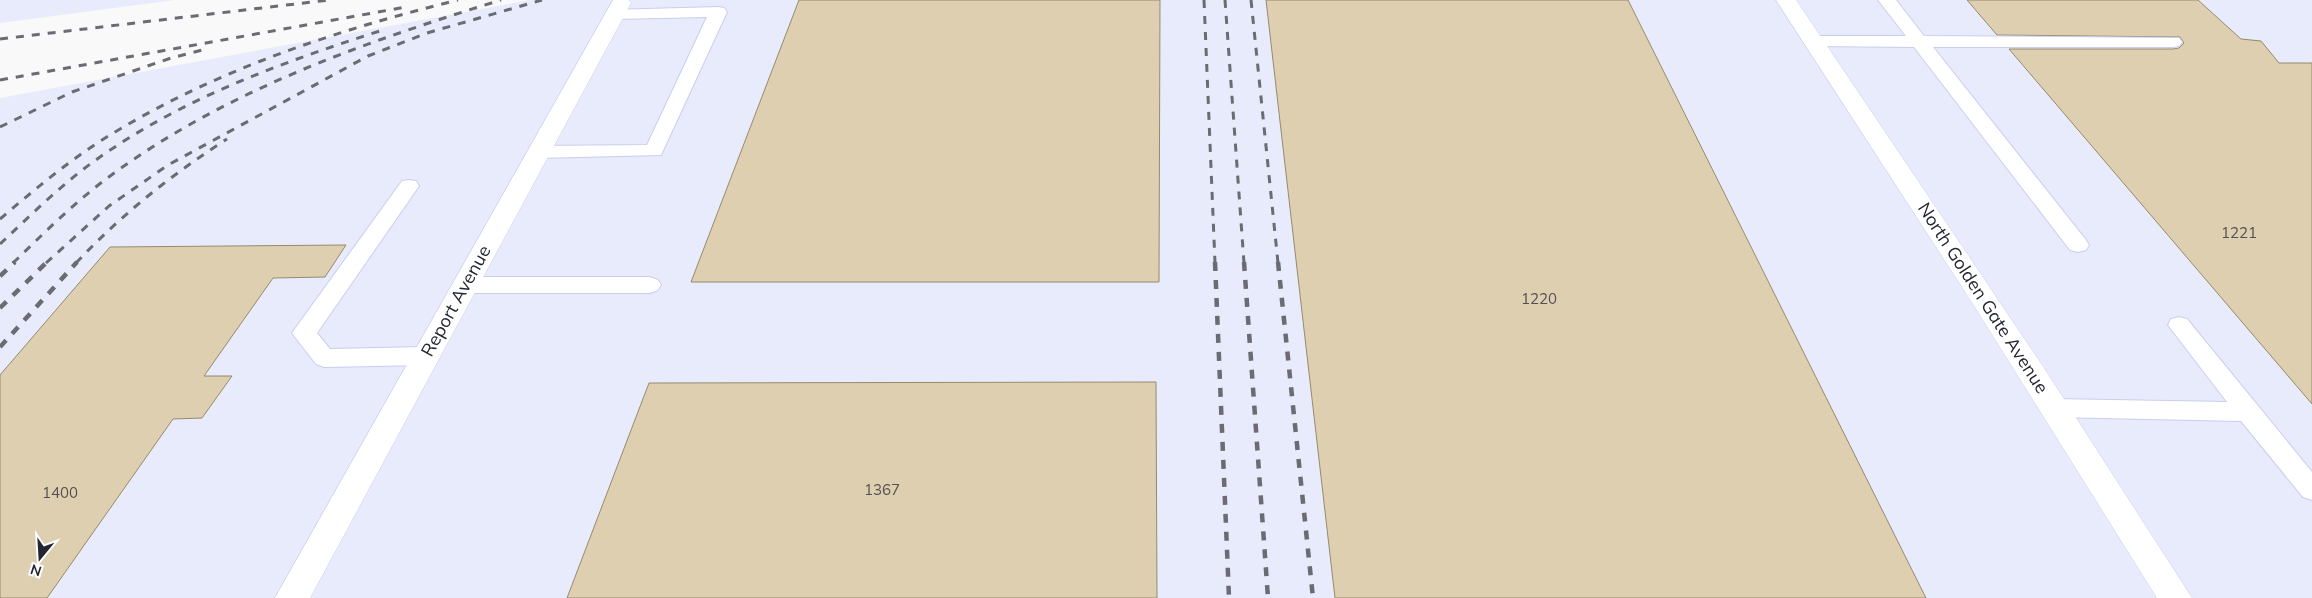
<svg xmlns="http://www.w3.org/2000/svg" width="2312" height="598" font-family="Mulish,sans-serif">
  <rect width="100%" height="100%" fill="#f9f9f9"/>
  <path fill="#e8ebfb" d="M0,0H175L0,23Z
    M530,0H2312V598H0V98Z"/>
  <path fill="#ddcfb0" stroke="#968a6c" d="M799,0H1160L1159,282H691Z
    M1266,0H1628L1926,598H1335Z
    M1967,0H2198L2241,39L2261,41L2279,63H2312V404L2009,49H2173L2179,48L2184,43L2180,37L1997,35Z
    M346,245L325,277L273,278L204,376H232L202,418L173,419L47,598H0V375L110,247Z
    M1156,382L1157,598H567L649,383Z"/>
  <g fill="none" stroke-linecap="round" stroke-linejoin="round">
    <g stroke="#c9ceee" stroke-width="2">
      <path id="lane" d="M1878,0H1896L1924,36L2179,38L2182,42L2179,46L2173,47H1933L2086,240L2089,245L2086,250L2078,252L2070,250L1914,47L1814,46L1808,45L1805,41L1808,37L1814,36H1906Z
        M718,7L724,8L727,12L661,155L538,158L531,156L528,152L531,148L538,146L647,145L707,17L615,19L609,18L606,14L609,10Z
        M409,180L416,181L419,186L317,333L330,349L426,347L434,350L438,356L434,362L426,365L324,367L316,364L292,333L402,181Z
        M465,277H650L658,280L661,285L658,290L650,293H465L457,290L454,285L457,280Z
        M2179,317L2187,319L2312,472V500L2303,497L2241,421L2054,417L2045,415L2042,408L2045,401L2054,399L2227,402L2168,325L2171,319Z"/>
    </g>
    <g stroke="#c9ceee" stroke-width="1">
      <path id="street" d="M613,0H629L631,3L310,598H275Z
        M1776,0H1796L2042,365L2192,598H2157L1973,304Z"/>
    </g>
    <use href="#lane" fill="#fff" fill-rule="evenodd"/>
    <use href="#street" fill="#fff" fill-rule="evenodd"/>
    <path stroke="#6a6b73" stroke-width="3" stroke-dasharray="8 8" stroke-linecap="butt" d="M1204,0L1215,263
      M1225,0L1244,263
      M1251,0L1278,263
      M0,39L329,0
      M0,80L406,7
      M0,127L72,92L171,58L206,49
      M0,219C33,191 66,163 102,140C212,71 333,31 458,0
      M0,244C32,214 64,182 100,157C187,96 286,61 386,29
      M13,263C43,234 73,204 106,179C224,91 362,43 501,0
      M46,263L109,206L168,165L368,56L427,33L542,0
      M76,263C121,215 171,175 227,139"/>
    <path stroke="#6a6b73" stroke-width="4.5" stroke-dasharray="9 9" stroke-linecap="butt" d="M1215,262L1229,598
      M1244,262L1268,598
      M1278,262L1313,598
      M0,276L15,262
      M0,308L47,262
      M0,347L77,262"/>
  </g>
  <g text-anchor="middle" stroke-width="5" stroke-linejoin="round" paint-order="stroke">
    <g font-size="15" fill="#525051">
      <text x="2239" y="238">1221</text>
      <text x="1539" y="304">1220</text>
      <text x="882" y="495">1367</text>
      <text x="60" y="498">1400</text>
    </g>
    <g font-size="18" fill="#232531" stroke="#fff">
      <text transform="translate(1983 298) rotate(57)" y="6">North Golden Gate Avenue</text>
      <text transform="translate(456 301) rotate(-61)" y="6">Report Avenue</text>
    </g>
  </g>
  <g transform="translate(40 558) rotate(198)" stroke="#ffffff" stroke-width="4" paint-order="stroke">
  <path d="M0-4L9 19L0 12L-9 19Z" fill="#232531"/>
  <text y="-8" font-size="14" font-weight="bold" text-anchor="middle" fill="#232531">N</text>
  </g>
</svg>
